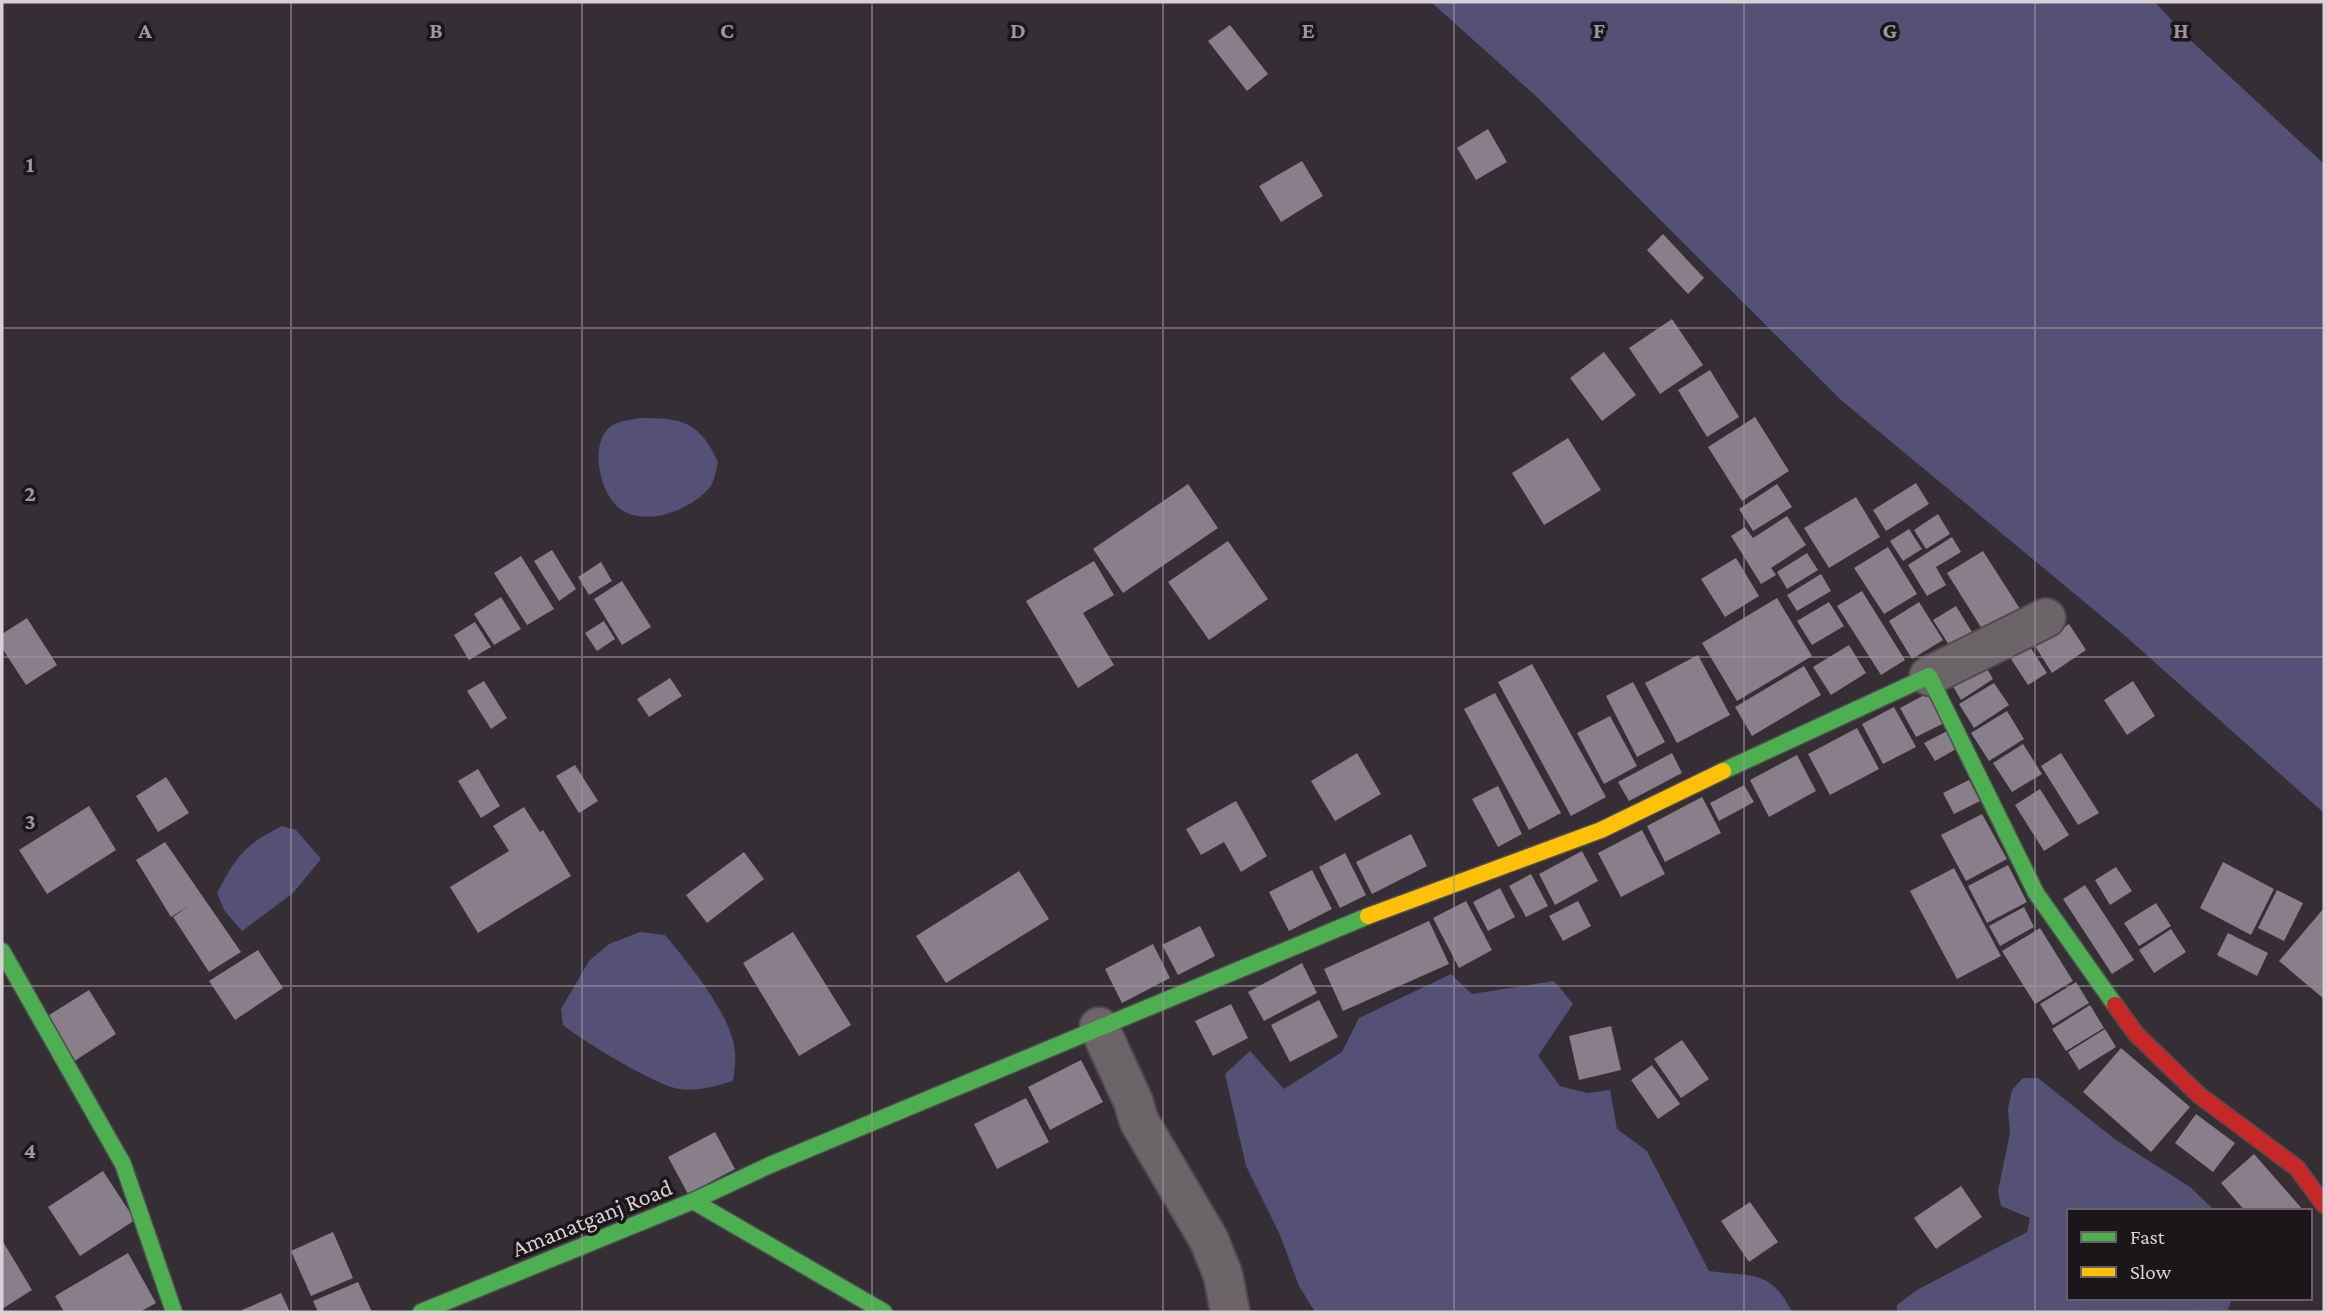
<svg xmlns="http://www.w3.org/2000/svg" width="2326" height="1314" font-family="'Crimson Pro',serif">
  <rect width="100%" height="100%" fill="#352e34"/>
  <path fill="#555076" d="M1431,2H2155L2186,36L2324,164V813L2123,634L1841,400L1538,98Z
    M639,418C683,418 699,421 718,462C716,469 715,481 710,487C692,510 643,529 618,507C599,491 588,440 613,425C620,421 631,420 639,418Z
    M282,826L296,830L321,859L293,893L242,931L224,910L217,893C236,857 244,845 282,826Z
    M640,932L665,935C688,963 733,1016 735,1053C736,1062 734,1072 733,1081C716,1086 697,1092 679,1089C655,1085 583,1041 563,1025L561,1009L589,961L609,944Z
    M1451,974L1472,994L1554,981L1573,1004L1538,1056L1560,1086L1587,1093L1610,1090L1617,1129L1647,1151L1709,1271C1752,1277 1771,1269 1792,1312H1315L1299,1286L1280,1235L1246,1166L1225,1074L1250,1051L1284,1089L1342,1052L1359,1018Z
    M2023,1078H2038L2116,1140L2190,1187L2215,1211H2069V1298H2232L2228,1310L1897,1312V1305L1917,1290L2027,1232L2030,1218L2001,1206L1998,1191L2010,1133L2008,1109L2012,1090Z"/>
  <path fill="#887f8a" d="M1230,25L1268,74L1247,91L1208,41Z
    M1488,129L1507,162L1476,180L1457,148Z
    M1302,161L1323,196L1281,222L1259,186Z
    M1663,234L1704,278L1688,294L1647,250Z
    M1672,319L1703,365L1660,394L1629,348Z
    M1604,352L1636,395L1602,421L1570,378Z
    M1710,370L1739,417L1707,437L1678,390Z
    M1755,417L1789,471L1742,501L1708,447Z
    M1568,438L1601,490L1544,525L1512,473Z
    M1916,483L1929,504L1886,531L1873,510Z
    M1188,484L1218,528L1123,593L1093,549Z
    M1777,484L1792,507L1753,531L1739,509Z
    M1856,497L1880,537L1829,568L1804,528Z
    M1938,514L1950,534L1926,549L1914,530Z
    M1787,516L1806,545L1771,568L1776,575L1761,584L1731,536L1745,527L1753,538Z
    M1909,529L1922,549L1903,561L1890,541Z
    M1952,537L1961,552L1936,567L1946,585L1927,596L1908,565Z
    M1228,541L1268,599L1209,640L1168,582Z
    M1888,547L1917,594L1884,614L1854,568Z
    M552,550L576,589L559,601L534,561Z
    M1983,551L2020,609L1984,632L1947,573Z
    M1807,553L1818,570L1787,589L1777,572Z
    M521,556L554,609L527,625L494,573Z
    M1736,558L1759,596L1725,617L1701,579Z
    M1094,561L1114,595L1083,613L1114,665L1078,688L1026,601Z
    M601,562L612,581L589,595L578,577Z
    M1821,574L1831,591L1797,611L1787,595Z
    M622,581L651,627L622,645L594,599Z
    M1862,591L1905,660L1881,675L1837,606Z
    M501,597L521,629L494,645L474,614Z
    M1777,598L1812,656L1737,701L1702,643Z
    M1829,602L1844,626L1812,645L1797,621Z
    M1919,602L1943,640L1912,659L1889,621Z
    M1956,606L1975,637L1953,651L1933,620Z
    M27,618L57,665L26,685L2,648V634Z
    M604,621L615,639L597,651L585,633Z
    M475,622L491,647L469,660L454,635Z
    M2069,624L2086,650L2052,673L2035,646Z
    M1849,645L1866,673L1831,695L1813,667Z
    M2030,647L2047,673L2028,685L2011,659Z
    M1698,655L1730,715L1677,743L1645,683Z
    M1983,662L1993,679L1961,700L1951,683Z
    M1532,664L1606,797L1571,816L1498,682Z
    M1804,666L1821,695L1752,736L1735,707Z
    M670,678L682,696L649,717L637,699Z
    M484,681L507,718L491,729L467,691Z
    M2133,681L2155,716L2127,735L2104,700Z
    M1633,682L1665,742L1637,757L1606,696Z
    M1994,683L2009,705L1974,728L1959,704Z
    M1930,692L1946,722L1916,737L1900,708Z
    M1495,693L1561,813L1529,830L1464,709Z
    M1894,707L1916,747L1883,764L1862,724Z
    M2007,711L2024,739L1989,761L1971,733Z
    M1610,716L1637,766L1604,784L1577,733Z
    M1857,728L1879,769L1830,795L1808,754Z
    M1947,731L1956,749L1935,761L1924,743Z
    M2023,744L2042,774L2012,792L1993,763Z
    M1357,753L1381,794L1335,821L1311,781Z
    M1672,753L1682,773L1629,801L1618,782Z
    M2061,753L2099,813L2078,825L2041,766Z
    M1797,755L1816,791L1769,817L1750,780Z
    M575,765L598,801L579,813L556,776Z
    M478,769L500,806L481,818L458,781Z
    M166,777L189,813L158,832L136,796Z
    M1969,780L1980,801L1954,814L1943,793Z
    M1744,785L1754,802L1719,821L1710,803Z
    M1498,786L1522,834L1498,847L1472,799Z
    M2040,789L2069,835L2044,851L2015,805Z
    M1702,797L1721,833L1665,862L1647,826Z
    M1236,801L1267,856L1241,872L1224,842L1201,855L1186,829Z
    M89,806L116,850L47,894L19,850Z
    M524,807L540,832L543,830L571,876L478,933L450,887L509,851L493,826Z
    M1982,814L2007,859L1966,881L1941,835Z
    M1642,830L1665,874L1621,897L1598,853Z
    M1411,834L1427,866L1372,894L1356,862Z
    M165,842L241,952L209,972L173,917L189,906L171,917L136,860Z
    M1582,851L1598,881L1555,905L1539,874Z
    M744,852L764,879L707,923L686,895Z
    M1345,853L1366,895L1340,908L1319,867Z
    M2223,862L2274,889L2251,935L2200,908Z
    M2008,865L2027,902L1987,923L1968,886Z
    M2116,867L2132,891L2110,905L2095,880Z
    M1954,868L2001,956L1957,979L1910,891Z
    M1312,870L1332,909L1289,931L1269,892Z
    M1019,871L1049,919L946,983L916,936Z
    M1531,874L1548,906L1526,917L1509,886Z
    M2085,885L2134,960L2112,974L2063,899Z
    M1500,888L1515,917L1488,931L1473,902Z
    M2277,890L2303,903L2284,941L2258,928Z
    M1466,901L1492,950L1459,968L1433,918Z
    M1578,901L1591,926L1563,941L1549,916Z
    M2156,903L2171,926L2139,946L2124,923Z
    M2024,907L2034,927L2000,946L1989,926Z
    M2324,908V999L2279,961Z
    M1429,921L1449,964L1343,1011L1324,969Z
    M1200,926L1215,956L1178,975L1162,945Z
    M2040,928L2073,981L2035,1004L2002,951Z
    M2171,929L2186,952L2154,973L2139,950Z
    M793,932L851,1025L799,1056L743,963Z
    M2228,933L2268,953L2257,976L2217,955Z
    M1153,944L1170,978L1122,1003L1105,969Z
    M258,950L283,988L235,1020L209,981Z
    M1302,963L1317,993L1264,1021L1248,992Z
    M2076,982L2089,1003L2053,1025L2040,1004Z
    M89,990L116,1034L73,1062L46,1017Z
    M1319,1000L1338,1037L1290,1062L1271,1025Z
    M1231,1004L1248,1038L1213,1056L1195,1021Z
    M2090,1005L2104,1028L2066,1051L2052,1029Z
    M1611,1026L1621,1070L1579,1080L1569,1036Z
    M2105,1029L2116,1047L2079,1070L2068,1052Z
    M1682,1040L1709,1079L1681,1098L1654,1059Z
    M2121,1048L2190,1107L2151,1152L2083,1092Z
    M1081,1060L1103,1102L1050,1130L1028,1087Z
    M1652,1065L1680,1104L1658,1119L1631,1080Z
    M1026,1098L1049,1142L997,1169L974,1124Z
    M2196,1114L2235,1143L2213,1172L2175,1143Z
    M715,1132L735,1169L688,1194L668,1157Z
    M2254,1154L2304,1211H2245L2221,1183Z
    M103,1171L135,1220L80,1256L48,1207Z
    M1961,1186L1982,1217L1936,1249L1914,1218Z
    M1750,1202L1778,1242L1749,1262L1721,1221Z
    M333,1232L353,1278L311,1296L291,1251Z
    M2,1240L32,1290L2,1309Z
    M128,1253L156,1303L140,1312H64L55,1296Z
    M358,1282L372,1312H318L313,1301Z
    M281,1293L290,1312H243L242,1310Z"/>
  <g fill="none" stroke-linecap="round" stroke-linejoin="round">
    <g stroke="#514b50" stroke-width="42">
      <path id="street" d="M1929,676L2046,618
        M1099,1027L1133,1101L1139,1121L1209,1240L1223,1275L1230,1312"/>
    </g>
    <g stroke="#514b50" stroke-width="19">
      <path id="fast" d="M1723,771L1929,676L2036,893L2115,1005
        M2,951L123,1164L174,1312
        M693,1201L770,1165L1368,916
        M421,1312L693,1201L884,1312"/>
    </g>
    <g stroke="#514b50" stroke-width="19">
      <path id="slow" d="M1368,916L1601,830L1723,771"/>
    </g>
    <g stroke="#514b50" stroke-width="19">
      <path id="jam" d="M2115,1005L2136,1034L2199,1095L2297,1168L2324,1205"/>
    </g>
    <use href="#street" stroke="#6b656a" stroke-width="38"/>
    <use href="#fast" stroke="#4caf50" stroke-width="16"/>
    <use href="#slow" stroke="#ffc107" stroke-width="16"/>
    <use href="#jam" stroke="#c62828" stroke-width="16"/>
  </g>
  <path fill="none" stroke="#9f979d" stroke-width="2" stroke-opacity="0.55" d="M291,2V1312M582,2V1312M872,2V1312M1163,2V1312M1454,2V1312M1744,2V1312M2035,2V1312M2,328H2324M2,657H2324M2,986H2324"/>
  <g text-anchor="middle" stroke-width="7" stroke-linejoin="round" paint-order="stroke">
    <g font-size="24" fill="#d8d0d6" stroke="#1b161a">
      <text transform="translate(592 1218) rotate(-22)" y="8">Amanatganj Road</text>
    </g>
  </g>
  <g font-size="23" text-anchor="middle" font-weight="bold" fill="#9f979d" stroke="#1b161a" stroke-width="7" stroke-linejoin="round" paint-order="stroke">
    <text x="145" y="38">A</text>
    <text x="436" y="38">B</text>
    <text x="727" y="38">C</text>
    <text x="1018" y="38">D</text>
    <text x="1308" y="38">E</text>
    <text x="1599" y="38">F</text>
    <text x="1890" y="38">G</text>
    <text x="2181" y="38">H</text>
    <text x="30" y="172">1</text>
    <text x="30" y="501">2</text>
    <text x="30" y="829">3</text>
    <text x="30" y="1158">4</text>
  </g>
  <rect width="2326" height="1314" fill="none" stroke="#d8d0d6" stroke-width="7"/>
  <rect x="2067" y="1209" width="245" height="91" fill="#1b161a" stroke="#676065" stroke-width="2"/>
  <rect x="2081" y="1232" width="35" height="10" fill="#4caf50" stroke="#676065" stroke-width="2"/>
  <text x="2130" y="1244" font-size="21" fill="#d8d0d6">Fast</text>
  <rect x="2081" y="1267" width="35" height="10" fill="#ffc107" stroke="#676065" stroke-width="2"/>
  <text x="2130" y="1279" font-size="21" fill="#d8d0d6">Slow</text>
</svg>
